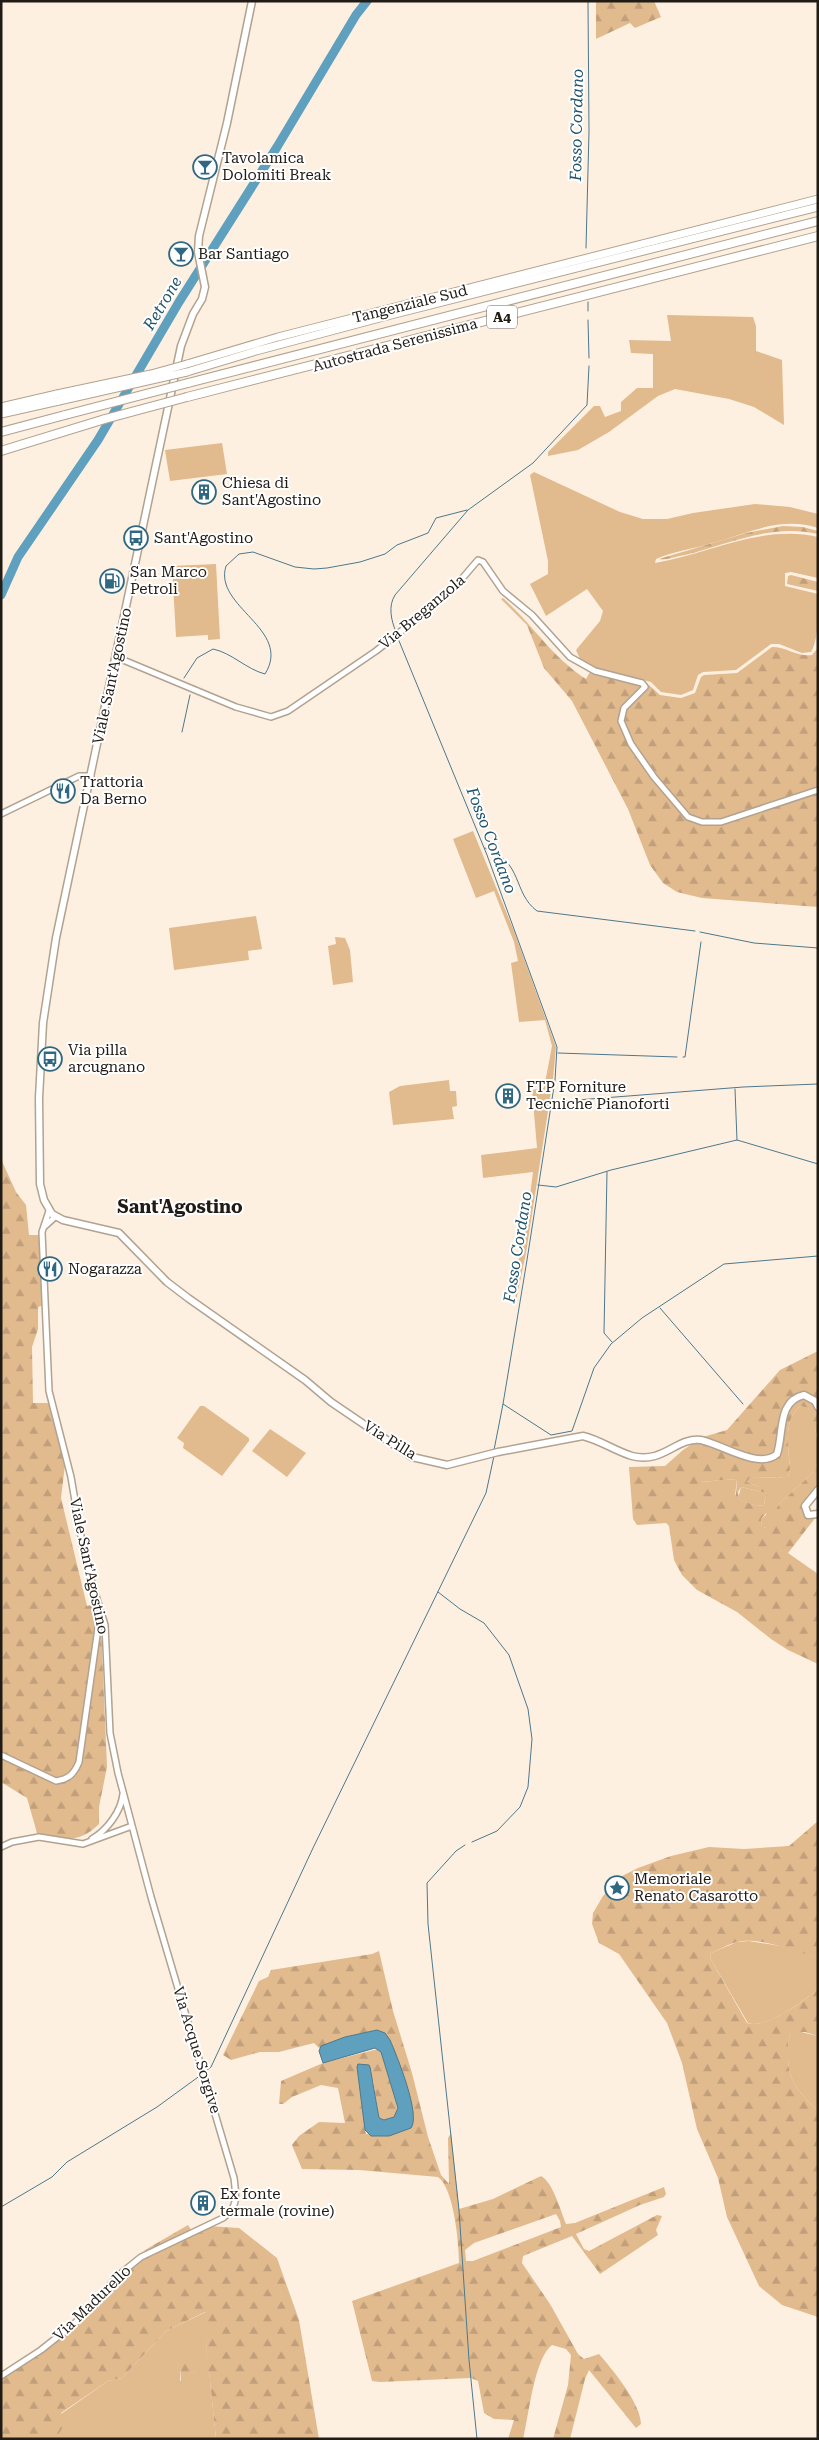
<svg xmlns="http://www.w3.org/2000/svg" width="819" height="2440" font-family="'Roboto Serif',serif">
  <defs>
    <pattern id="forest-firs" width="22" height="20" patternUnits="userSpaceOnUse" patternTransform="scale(1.25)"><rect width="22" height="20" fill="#e1ba8e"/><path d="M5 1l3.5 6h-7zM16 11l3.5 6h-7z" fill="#c19f7a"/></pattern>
  </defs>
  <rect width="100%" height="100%" fill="#fef0e1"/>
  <path fill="#e1ba8e" d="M667,315L753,317L756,326V351L782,360L784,425L754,407L729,399L675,389L658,396L609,432L578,450L548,456V452L594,406H600L605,417L621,411V402L637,388H653V354L631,353L629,340L671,341Z
    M222,443L227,474L170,481L165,450Z
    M534,472L620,512L643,519H667L693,513L755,504L790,507L818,514V528C781,516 748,533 712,543C694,549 674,551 656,559L655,563C708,554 762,524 818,537V578L791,572L785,573V586L818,594C818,610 819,640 811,652L802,653L779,644H771L736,670L703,672L698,675L693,690L681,695L661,692L651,682L589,666L580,659L576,650L600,621L603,611L587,589L546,616L530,584L548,574V561L530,475Z
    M216,564L220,639L208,640V635L176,637L172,566Z
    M473,831L514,931L556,1047L553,1079L526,1253L515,1306L517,1267L525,1234L533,1172L483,1178L481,1155L537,1148L532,1090L544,1088L552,1046L545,1020L519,1022L511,963L518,961L514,942L494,891L476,898L453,839Z
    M256,916L262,949L248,951L249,960L174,970L169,928Z
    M335,937L345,938L350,950L353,982L333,985L328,946L336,944Z
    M449,1080L450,1091H456L457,1106L452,1107L454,1119L393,1125L389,1092L400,1086Z
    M200,1406H204L249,1438V1441L222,1476L183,1448L184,1443L177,1438Z
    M800,1406L808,1408C818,1427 818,1447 818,1468L779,1504L766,1528L762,1527L761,1519L766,1515L770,1487H759L747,1482L750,1478L788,1477L790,1469C789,1449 782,1421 800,1406Z
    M270,1429L306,1453L287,1477L252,1451Z
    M694,1477L700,1482L737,1479L733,1513Z
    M741,1487L766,1493L764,1505L756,1506L738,1499Z
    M749,1941L786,1947L818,1957V1989C804,2001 765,2030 748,2023L710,1958L711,1953L737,1942Z
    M796,2031L818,2036V2111C799,2091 787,2082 788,2052C788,2045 788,2039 791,2033Z
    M206,2312L207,2361L180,2367V2381L194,2371L209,2370L216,2439H55L61,2414L108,2381L122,2378L166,2331Z"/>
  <path fill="url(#forest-firs)" fill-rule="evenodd" d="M596,1H654L661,17L635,28L630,23L596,39Z
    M783,526L803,527L818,531V534C771,523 729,544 685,555C677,556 664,561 659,559L746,533Z
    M791,575L818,582V591L787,584L788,576Z
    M503,598C534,626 551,656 586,679L591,670L649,685L660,695L681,698L695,693L701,677L704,675L737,673L772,647C787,647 797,657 812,655L817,649L818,637V907L702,898L677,892L663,883L650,865L628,809L572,701L544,668L527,625L501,599Z
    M1,1159L16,1192L26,1205L29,1235H40L45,1305L38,1307V1329L32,1347L33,1403H51L65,1465L61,1498L87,1606L96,1604L101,1626L107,1767L99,1807V1824C79,1844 62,1840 37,1833L27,1798L1,1782Z
    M818,1351V1438L808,1408L800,1406C782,1421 789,1449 790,1469L788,1477L750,1478L747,1482L759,1487H770L774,1490L770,1509L761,1519L762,1526L765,1528L779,1504L818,1468V1487L804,1506L816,1517L788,1553L818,1574V1664L788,1650L771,1639L737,1612L697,1590L682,1575L674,1560L669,1526L666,1523L637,1525L633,1519L629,1467L665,1466L683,1450L703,1437L727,1430L780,1370ZM737,1479L736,1494L731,1507L700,1482ZM741,1487L766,1493L764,1505L756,1506L739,1499L738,1492Z
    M818,1821V1957C795,1952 760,1936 737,1942C728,1944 719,1950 711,1953L710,1958L747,2023C765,2030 804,2001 818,1989V2036L805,2032L791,2033C788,2039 788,2045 788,2052C787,2082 799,2091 818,2111V2317L782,2305L759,2286L727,2217L718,2178L697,2129L682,2063L667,2023L619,1954L599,1943L592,1924L593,1913L603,1896L620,1877L638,1868L671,1856L709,1847L744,1849L789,1846Z
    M379,1951L393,2011L412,2073L428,2137L441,2175L449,2184L448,2138L451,2133L459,2209L493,2199L541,2176C553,2182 561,2212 566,2224L575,2223L664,2187L666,2194L664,2197L640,2205L576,2234L584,2249L589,2251L657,2215L662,2216L656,2230L658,2235L600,2274L572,2236L523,2256L522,2263L550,2304L578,2354L584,2359L599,2354C613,2370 641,2404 641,2424L636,2428L589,2370L585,2379L570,2439H553L568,2385L571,2355L566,2349L552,2345C534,2359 529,2415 523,2439H508L514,2420L494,2419L484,2413L478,2381L471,2378L380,2382L372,2381L352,2301L459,2263C459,2244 454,2188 438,2177L359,2170L302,2169L292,2145L299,2136L319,2122L345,2123L338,2088L321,2085L292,2097L283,2104H279L281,2081L323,2063L378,2049L381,2052L398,2108L394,2117L384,2120L379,2118L373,2080L357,2067L365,2130L366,2134L406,2130L411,2102L390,2040L377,2030L345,2037L319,2048L314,2043L279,2052H260L231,2060L223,2055L259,1981L268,1977L271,1970L372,1954ZM556,2214L560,2221L561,2227L473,2261H466L465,2250L474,2243Z
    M188,2225L193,2233L208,2226L239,2228L277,2258L299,2320L319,2439H216L209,2371H194L181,2382L180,2367L188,2359L207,2361L205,2312L166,2331L122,2378L108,2381L61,2413L65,2424L56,2438L1,2439V2374L68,2326L120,2280L145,2250Z"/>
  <path fill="#5fa0bf" stroke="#4c788c" d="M377,2030L385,2033L390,2040C397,2056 421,2115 411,2128L389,2136H371L365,2130L357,2067L358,2064L369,2065L370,2067L379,2118L384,2120L394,2117L398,2108L381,2052L375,2048L323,2063L319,2051L321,2046L345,2037Z"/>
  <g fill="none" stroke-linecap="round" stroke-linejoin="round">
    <path stroke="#4c788c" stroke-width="1" d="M586,248L589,131L588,1
      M588,302V311
      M588,320L589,358
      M396,632C391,620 388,606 395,595L468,510L533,463L587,405L589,366
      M397,636L487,855L557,1047L555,1080L527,1260L503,1404
      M184,678L197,658L213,649C232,653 246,669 265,674C293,629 213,607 226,566L239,554L253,552L295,567L314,569L327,568L360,562L385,554L397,545L428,533L436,518L467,510
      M182,732L190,695
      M485,848C524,862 512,892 537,911L695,931
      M700,932L754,943L818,948
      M558,1053L677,1057
      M683,1057H685L701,942
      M735,1089L737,1140
      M552,1102L743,1087L818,1084
      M607,1172L604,1333L612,1342
      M538,1185L556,1187L611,1170L737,1140L818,1164
      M660,1308L743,1404
      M494,1450L503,1404L551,1435L572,1431L594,1368L611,1344L642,1318L724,1264L818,1256
      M438,1592L460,1609L484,1623L509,1655L528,1709L532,1739L528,1787L520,1807L497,1831L472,1842
      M465,1845L456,1851L427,1883L428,1924L459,2210L469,2360L477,2439
      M206,2071L211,2067L313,1848L486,1493L494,1456
      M1,2207L52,2177L67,2162L157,2107L201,2075"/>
    <path stroke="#5fa0bf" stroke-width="9" d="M1,595L18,557L98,440L179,302L277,147L356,15L367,1"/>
    <g stroke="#b2a290" stroke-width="8">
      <path id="tertiary" d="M116,657L236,707L271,717L288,711L376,651L438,602L454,588L478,560L483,562L503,591L532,615L570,657L595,671L642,683L645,687L624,708L621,721L631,744L654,777L688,817L702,822H721L818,790
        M1,814L79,776H91
        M44,1227L55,1217
        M1,1755L56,1781C69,1779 74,1774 79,1762L100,1614
        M92,1839C107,1830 121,1812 123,1794
        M1,1847L12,1842L39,1837L83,1844L132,1826
        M1,2376L41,2350L75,2323L120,2274L141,2257L223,2218C239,2207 236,2195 234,2178L151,1897L118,1773L110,1733L105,1625L85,1560L71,1477L49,1391L42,1232L49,1211"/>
    </g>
    <g stroke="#b2a290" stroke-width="9">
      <path id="secondary" d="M252,1L227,123L199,236L198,252L205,287L202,299L193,314L181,346L56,938L43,1023L39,1098L40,1184L44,1200L52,1214L63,1220L119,1233L167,1282L188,1298L305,1380L331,1402L412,1457L447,1465L498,1452L583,1436C600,1440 615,1451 632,1456C664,1464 676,1437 701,1440C721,1444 759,1470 777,1454C784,1433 777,1401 804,1395L815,1401L818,1407
        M818,1490L805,1506L808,1515L818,1514"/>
    </g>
    <g stroke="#b2a290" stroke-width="9">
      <path id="trunk" d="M187,364L278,337L818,199
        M187,372L256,351L391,315L818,207
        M1,407L57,394
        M1,414L59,401"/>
    </g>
    <g stroke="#b2a290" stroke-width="10">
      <path id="motorway" d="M188,383L818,221
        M187,397L818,236
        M1,432L65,415
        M1,451L105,419"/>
    </g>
    <use href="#tertiary" stroke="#fff" stroke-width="5"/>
    <use href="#secondary" stroke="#fff" stroke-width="6"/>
    <use href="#trunk" stroke="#fff" stroke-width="7"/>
    <use href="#motorway" stroke="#fff" stroke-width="8"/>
    <g stroke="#b2a290" stroke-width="9" stroke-linecap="butt">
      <path id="trunk-bridge" d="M57,394L151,374L187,364
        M59,401L187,372"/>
    </g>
    <g stroke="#b2a290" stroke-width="10" stroke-linecap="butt">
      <path id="motorway-bridge" d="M65,415L188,383
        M105,419L187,397"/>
    </g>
    <use href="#trunk-bridge" stroke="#fff" stroke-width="7"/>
    <use href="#motorway-bridge" stroke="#fff" stroke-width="8"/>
  </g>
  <defs>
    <g id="bar-ring" transform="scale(1.25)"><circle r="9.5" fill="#fff" stroke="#306882" stroke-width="1.5"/><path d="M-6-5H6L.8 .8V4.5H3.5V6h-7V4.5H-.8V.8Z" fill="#306882"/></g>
    <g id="building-ring" transform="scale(1.25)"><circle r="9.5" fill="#fff" stroke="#306882" stroke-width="1.5"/><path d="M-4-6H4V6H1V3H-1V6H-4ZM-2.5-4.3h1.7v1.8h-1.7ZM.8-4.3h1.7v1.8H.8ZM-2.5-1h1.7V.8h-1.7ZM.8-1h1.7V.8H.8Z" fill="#306882"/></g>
    <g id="bus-ring" transform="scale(1.25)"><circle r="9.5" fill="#fff" stroke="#306882" stroke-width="1.5"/><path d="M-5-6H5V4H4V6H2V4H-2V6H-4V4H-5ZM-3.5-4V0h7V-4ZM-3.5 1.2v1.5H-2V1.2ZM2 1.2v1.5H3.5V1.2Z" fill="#306882"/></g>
    <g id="fuel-ring" transform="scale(1.25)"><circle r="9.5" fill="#fff" stroke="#306882" stroke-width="1.5"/><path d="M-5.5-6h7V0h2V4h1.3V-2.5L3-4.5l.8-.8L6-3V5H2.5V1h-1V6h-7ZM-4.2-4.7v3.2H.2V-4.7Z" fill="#306882"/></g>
    <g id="restaurant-ring" transform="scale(1.25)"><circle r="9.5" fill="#fff" stroke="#306882" stroke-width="1.5"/><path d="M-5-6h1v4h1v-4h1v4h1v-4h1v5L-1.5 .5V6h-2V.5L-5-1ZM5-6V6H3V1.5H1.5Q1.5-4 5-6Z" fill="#306882"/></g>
    <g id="sight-ring" transform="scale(1.25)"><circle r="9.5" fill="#fff" stroke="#306882" stroke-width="1.5"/><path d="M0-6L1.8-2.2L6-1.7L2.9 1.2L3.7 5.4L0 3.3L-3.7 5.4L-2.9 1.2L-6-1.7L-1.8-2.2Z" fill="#306882"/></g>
  </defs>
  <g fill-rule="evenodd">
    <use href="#bar-ring" x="205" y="167"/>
    <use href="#bar-ring" x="181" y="254"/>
    <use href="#building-ring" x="204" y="492"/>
    <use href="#bus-ring" x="136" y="538"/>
    <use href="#fuel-ring" x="112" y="581"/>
    <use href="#restaurant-ring" x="63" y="791"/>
    <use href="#bus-ring" x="50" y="1059"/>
    <use href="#building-ring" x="508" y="1096"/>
    <use href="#restaurant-ring" x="50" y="1269"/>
    <use href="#sight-ring" x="617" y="1888"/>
    <use href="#building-ring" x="203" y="2203"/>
  </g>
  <g text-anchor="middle" stroke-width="4" stroke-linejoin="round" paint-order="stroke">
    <rect fill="#fff" stroke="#645f5b" stroke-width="1" x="487" y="305.5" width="30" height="23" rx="4"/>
    <g font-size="14" font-weight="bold" fill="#211b15">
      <text x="502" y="322">A4</text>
    </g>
    <g font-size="15" fill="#211b15" stroke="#fff" text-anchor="start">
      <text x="222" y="163">Tavolamica<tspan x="222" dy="17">Dolomiti Break</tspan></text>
      <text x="198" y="259">Bar Santiago</text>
      <text x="222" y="488">Chiesa di<tspan x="222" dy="17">Sant'Agostino</tspan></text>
      <text x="154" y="543">Sant'Agostino</text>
      <text x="130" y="577">San Marco<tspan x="130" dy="17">Petroli</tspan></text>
      <text x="80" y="787">Trattoria<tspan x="80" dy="17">Da Berno</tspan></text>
      <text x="68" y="1055">Via pilla<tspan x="68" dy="17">arcugnano</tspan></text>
      <text x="526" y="1092">FTP Forniture<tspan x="526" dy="17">Tecniche Pianoforti</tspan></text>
      <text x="68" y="1274">Nogarazza</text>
      <text x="634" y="1884">Memoriale<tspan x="634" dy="17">Renato Casarotto</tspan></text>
      <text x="220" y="2199">Ex fonte<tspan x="220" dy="17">termale (rovine)</tspan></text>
    </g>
    <g font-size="15" fill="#211b15" stroke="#fff">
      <text transform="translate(410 304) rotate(-14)" y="5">Tangenziale Sud</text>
      <text transform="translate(395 345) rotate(-15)" y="5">Autostrada Serenissima</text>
      <text transform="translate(422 612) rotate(-40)" y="5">Via Breganzola</text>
      <text transform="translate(112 676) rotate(-78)" y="5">Viale Sant'Agostino</text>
      <text transform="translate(390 1440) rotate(32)" y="5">Via Pilla</text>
      <text transform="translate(89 1566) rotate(78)" y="5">Viale Sant'Agostino</text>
      <text transform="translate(197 2050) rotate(73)" y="5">Via Acque Sorgive</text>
      <text transform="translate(92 2303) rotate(-44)" y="5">Via Madurello</text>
    </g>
    <g font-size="16" font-style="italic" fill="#21556d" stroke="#fff">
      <text transform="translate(576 125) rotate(-89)" y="6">Fosso Cordano</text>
      <text transform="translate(162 303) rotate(-59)" y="6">Retrone</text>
      <text transform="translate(492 840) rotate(69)" y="6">Fosso Cordano</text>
      <text transform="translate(517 1247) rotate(-81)" y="6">Fosso Cordano</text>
    </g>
    <g font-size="18" font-weight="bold" fill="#211b15" stroke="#fff">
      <text x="180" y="1213">Sant'Agostino</text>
    </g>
  </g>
  <rect width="819" height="2440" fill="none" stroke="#211b15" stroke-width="5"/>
</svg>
